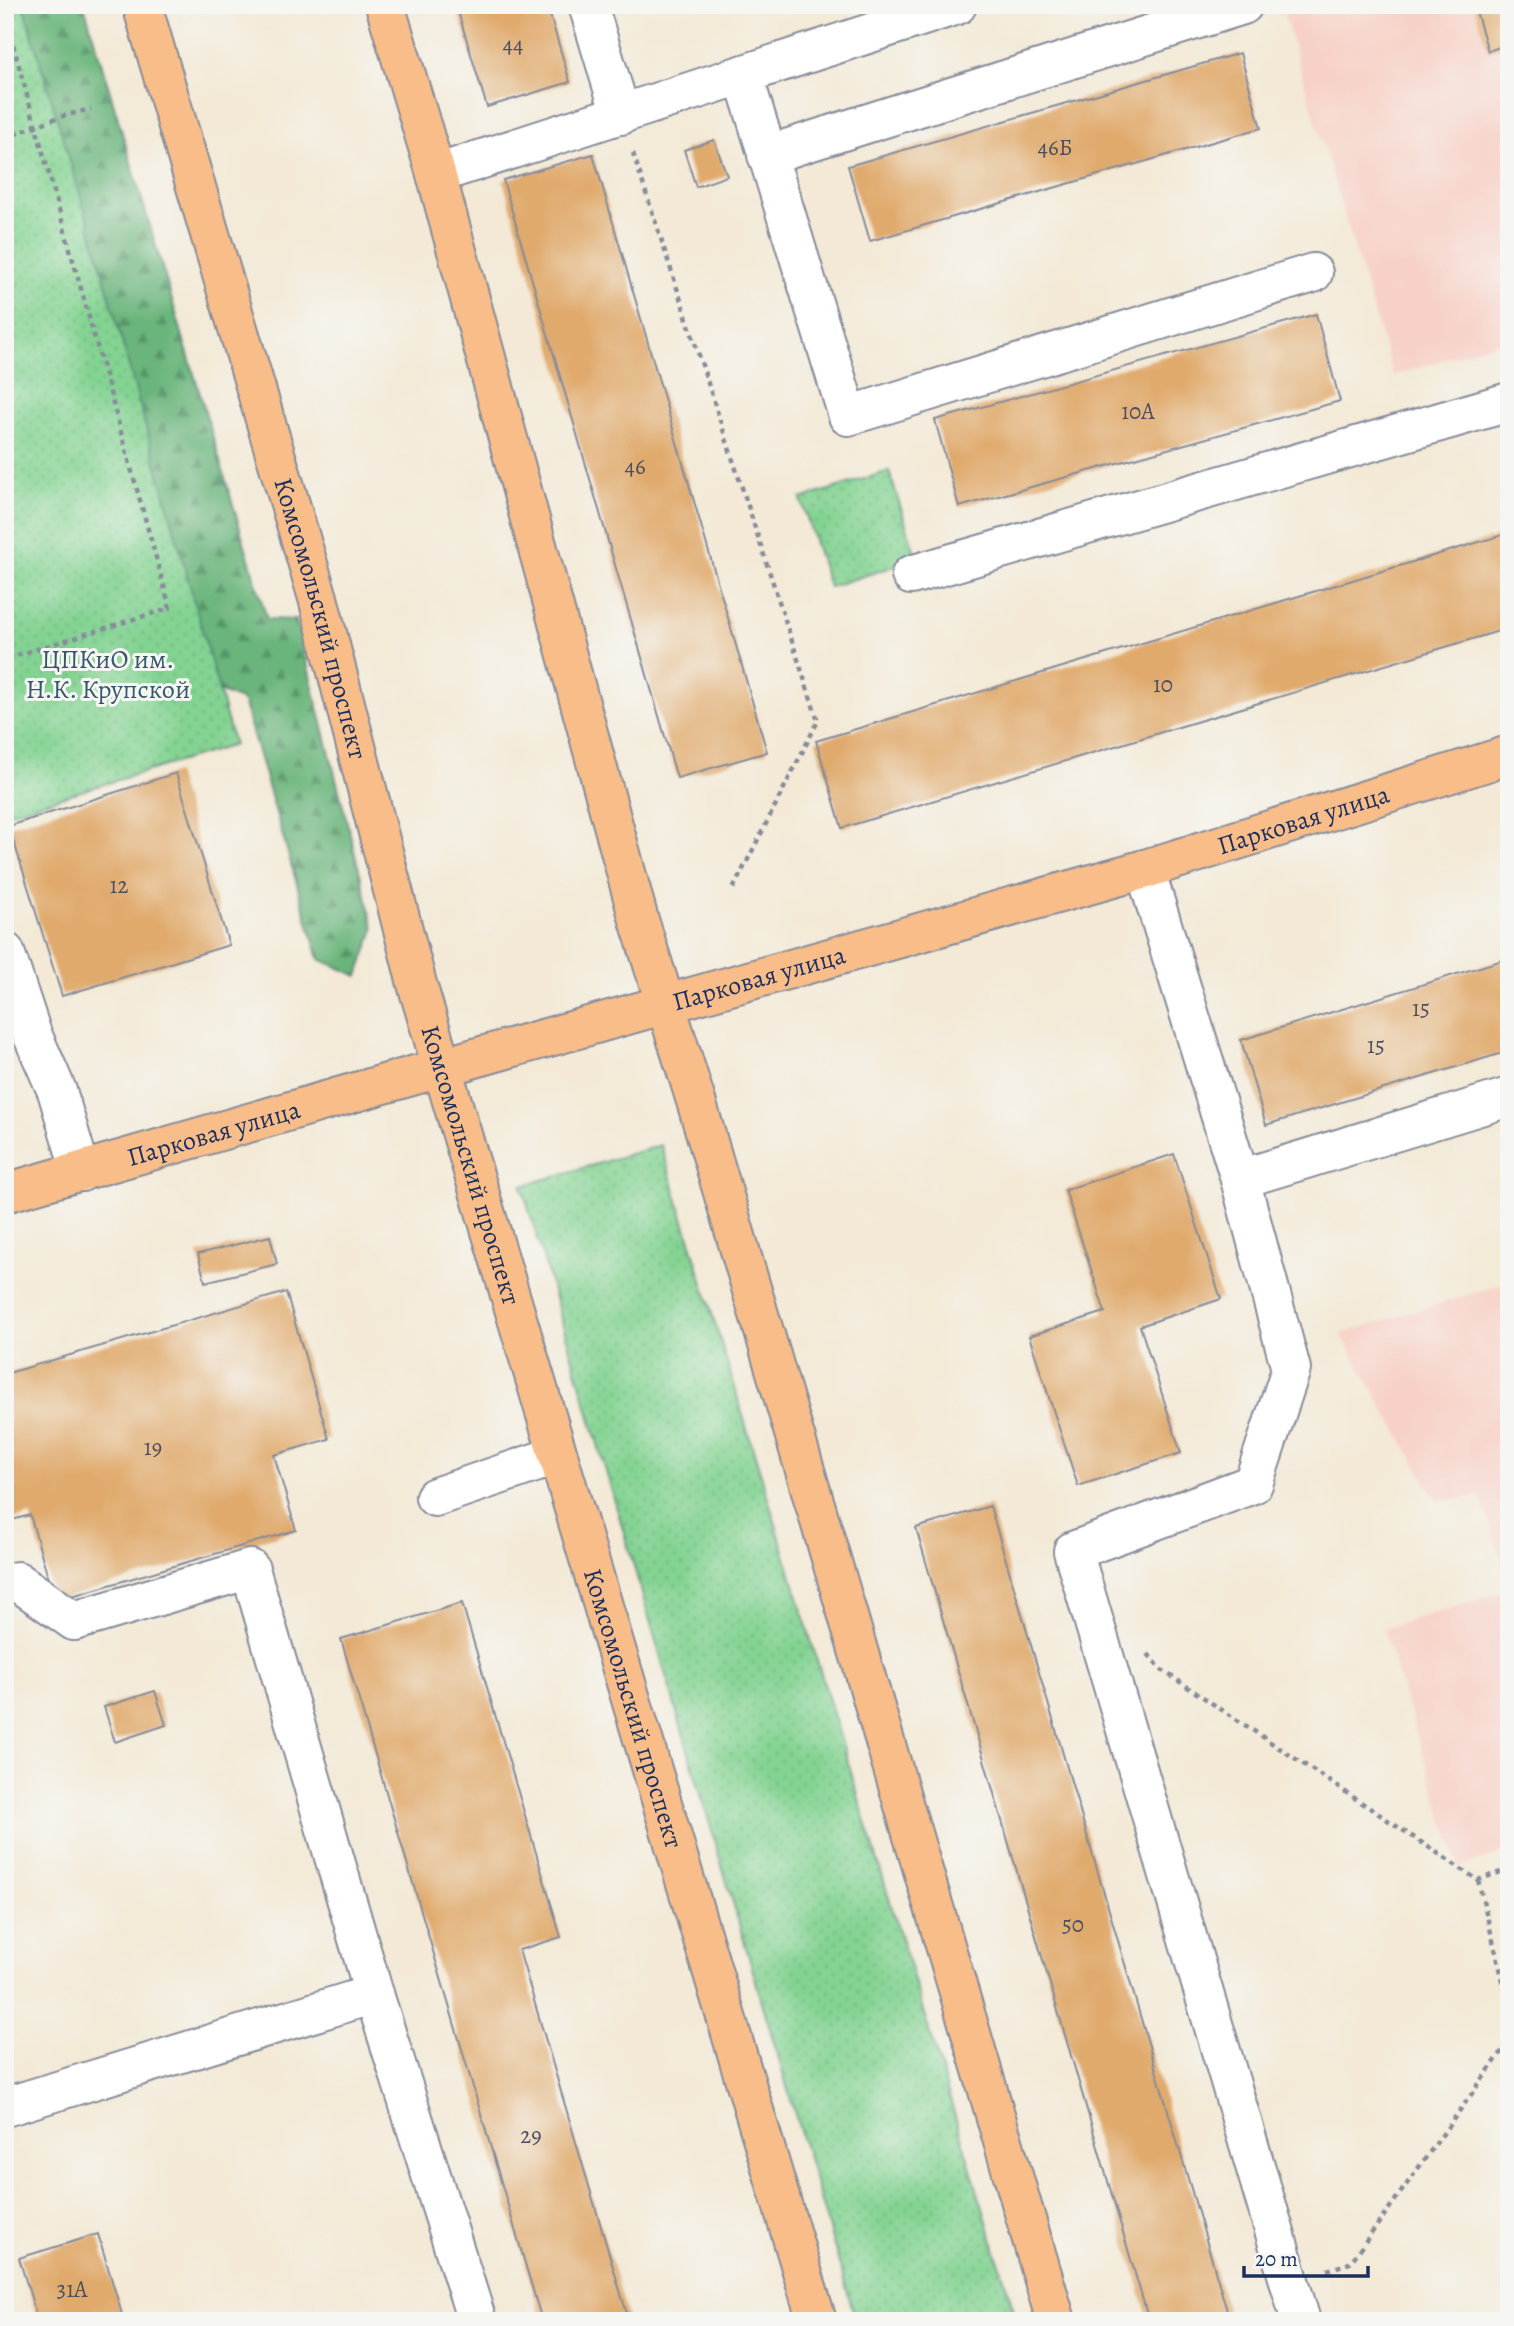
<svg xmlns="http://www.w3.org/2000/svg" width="1514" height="2326" viewBox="0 0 1514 2326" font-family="Alegreya,serif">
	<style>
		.built { fill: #f7d1c7 }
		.forest { fill: url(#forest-firs); stroke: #42726d; stroke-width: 2 }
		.park { fill: url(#park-dots); stroke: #4f8178; stroke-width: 2 }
		.building { fill: #e0aa6d }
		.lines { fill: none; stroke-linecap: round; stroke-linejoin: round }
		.minor-casing { stroke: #878c9a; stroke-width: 42 }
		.major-casing { stroke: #878c9a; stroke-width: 42 }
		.path { stroke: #878c9a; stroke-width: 4.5; stroke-dasharray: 5 5; stroke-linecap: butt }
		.minor { stroke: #fff; stroke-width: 38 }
		.major { stroke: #f8bd89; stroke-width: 38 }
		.labels { text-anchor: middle; stroke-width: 6; stroke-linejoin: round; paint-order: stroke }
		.number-label { font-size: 23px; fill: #4c4e62 }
		.street-label { font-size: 26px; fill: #1b2f5e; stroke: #f6f6f2 }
		.park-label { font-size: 26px; fill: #35586b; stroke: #f6f6f2 }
	</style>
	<defs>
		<pattern id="forest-firs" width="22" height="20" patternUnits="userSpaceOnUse" patternTransform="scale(1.75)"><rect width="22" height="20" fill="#6ab57c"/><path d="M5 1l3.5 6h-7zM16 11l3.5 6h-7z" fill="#569469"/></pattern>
		<pattern id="park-dots" width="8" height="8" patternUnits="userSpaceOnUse" patternTransform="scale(1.75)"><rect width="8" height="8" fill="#83d392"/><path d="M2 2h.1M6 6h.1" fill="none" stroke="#71b580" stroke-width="1.8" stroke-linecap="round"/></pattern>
	</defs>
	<rect width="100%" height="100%" fill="#f6f6f2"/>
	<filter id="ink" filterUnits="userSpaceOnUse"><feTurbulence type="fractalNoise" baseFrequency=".0143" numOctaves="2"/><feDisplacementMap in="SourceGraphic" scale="14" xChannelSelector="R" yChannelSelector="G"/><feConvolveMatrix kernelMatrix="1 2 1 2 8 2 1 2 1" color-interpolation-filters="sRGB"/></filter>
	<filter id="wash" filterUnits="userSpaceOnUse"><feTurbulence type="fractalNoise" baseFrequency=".00686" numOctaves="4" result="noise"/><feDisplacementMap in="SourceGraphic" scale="28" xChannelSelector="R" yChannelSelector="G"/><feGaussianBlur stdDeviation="1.57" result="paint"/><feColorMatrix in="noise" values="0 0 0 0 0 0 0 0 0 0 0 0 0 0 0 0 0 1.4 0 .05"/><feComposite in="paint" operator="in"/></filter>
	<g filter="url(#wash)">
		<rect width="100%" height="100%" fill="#f3e9d6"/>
		<g class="built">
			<path d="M 1281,5 L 1509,5 L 1509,339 L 1393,376 Z"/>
			<path d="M 1509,1282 L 1509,1580 L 1480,1496 L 1437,1501 L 1341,1334 Z"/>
			<path d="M 1509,1590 L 1509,1852 L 1459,1867 L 1383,1629 Z"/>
		</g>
		<path class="forest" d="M 5,5 L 84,5 L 267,619 L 296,620 L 374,929 L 358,976 L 319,959 L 243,701 L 190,679 Z"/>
		<g class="park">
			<path d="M 5,5 L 23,5 L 96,247 L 234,745 L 5,814 Z"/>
			<path d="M 889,471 L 917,559 L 829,587 L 801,499 Z"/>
			<path d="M 661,1145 L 1017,2321 L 856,2321 L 522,1186 Z"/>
		</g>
		<g id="blocks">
			<g class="building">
				<path d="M 456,5 L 547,5 L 570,82 L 487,107 Z"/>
				<path d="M 1474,5 L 1509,5 L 1509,44 L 1488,51 Z"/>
				<path d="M 1240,53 L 1261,128 L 870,241 L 848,166 Z"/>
				<path d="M 714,140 L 727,176 L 696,187 L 684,150 Z"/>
				<path d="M 593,154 L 767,752 L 677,778 L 503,180 Z"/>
				<path d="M 1316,314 L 1340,401 L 959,507 L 935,420 Z"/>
				<path d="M 1509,533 L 1509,628 L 842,828 L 816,741 Z"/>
				<path d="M 176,773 L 229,945 L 62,996 L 9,826 Z"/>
				<path d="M 1509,958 L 1509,1051 L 1266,1125 L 1241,1040 Z"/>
				<path d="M 1174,1154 L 1221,1299 L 1140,1326 L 1181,1453 L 1078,1486 L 1029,1336 L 1105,1312 L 1065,1190 Z"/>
				<path d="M 270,1236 L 277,1264 L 205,1282 L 198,1254 Z"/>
				<path d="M 286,1292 L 329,1439 L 274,1455 L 296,1530 L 55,1601 L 30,1515 L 5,1522 L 5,1374 Z"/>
				<path d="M 990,1506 L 1230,2321 L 1149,2321 L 916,1528 Z"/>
				<path d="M 462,1603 L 561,1937 L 519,1950 L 629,2321 L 542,2321 L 341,1639 Z"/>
				<path d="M 155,1691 L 166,1725 L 115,1742 L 104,1707 Z"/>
				<path d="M 98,2234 L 124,2321 L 38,2321 L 19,2258 Z"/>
			</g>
		</g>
	</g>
	<g filter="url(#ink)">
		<use href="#blocks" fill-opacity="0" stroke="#878c9a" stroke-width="2"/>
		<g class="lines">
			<g class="minor-casing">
				<g id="minor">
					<path d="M 588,5 L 621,115"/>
					<path d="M 743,75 L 848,416 L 1313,273"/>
					<path d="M 767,155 L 1243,5"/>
					<path d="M 436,174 L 957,5"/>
					<path d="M 911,575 L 1509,402"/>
					<path d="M 1145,869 L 1240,1179"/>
					<path d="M 5,952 L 32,1034 L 57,1091 L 81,1172"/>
					<path d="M 435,1497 L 558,1455"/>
					<path d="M 5,1584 L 17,1581 L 74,1621 L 250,1569 L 374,1994 L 477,2321"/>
					<path d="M 5,2107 L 374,1994"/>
					<path d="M 1301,2321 L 1073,1551 L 1253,1484 L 1291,1369 L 1240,1179 L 1509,1097"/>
				</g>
			</g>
			<g class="major-casing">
				<g id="major">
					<path id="s1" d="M 142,5 L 318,598 L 417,984 L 817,2321"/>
					<path d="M 385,5 L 436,174 L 639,920 L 696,1101 L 1056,2321"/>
					<path id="s2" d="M 5,1193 L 443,1067 L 1145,869 L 1509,755"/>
				</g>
			</g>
			<g class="path">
				<path d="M 5,16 L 170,608 L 5,659"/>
				<path d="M 5,138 L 59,117 L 91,109"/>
				<path d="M 633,153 L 818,721 L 731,893"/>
				<path d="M 1148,1654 L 1162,1670 L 1478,1880 L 1509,1869"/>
				<path d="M 1478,1880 L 1509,2005"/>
				<path d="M 1327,2270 L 1350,2263 L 1509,2042"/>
			</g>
			<use href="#minor" class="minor"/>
			<use href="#major" class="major"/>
		</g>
	</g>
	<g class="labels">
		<g class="number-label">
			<text x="513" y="52">44</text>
			<text x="1055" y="155">46Б</text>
			<text x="1138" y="419">10А</text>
			<text x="635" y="474">46</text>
			<text x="1163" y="692">10</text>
			<text x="119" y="893">12</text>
			<text x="1421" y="1016">15</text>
			<text x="1376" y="1053">15</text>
			<text x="153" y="1455">19</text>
			<text x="1073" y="1932">50</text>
			<text x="531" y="2143">29</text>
			<text x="72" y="2297">31А</text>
		</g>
		<g class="street-label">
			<text dy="9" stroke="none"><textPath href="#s1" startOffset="639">Комсомольский проспект</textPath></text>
			<text dy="9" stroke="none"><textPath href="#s2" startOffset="1351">Парковая улица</textPath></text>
			<text dy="9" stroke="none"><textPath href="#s2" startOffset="784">Парковая улица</textPath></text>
			<text dy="9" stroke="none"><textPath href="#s2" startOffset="217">Парковая улица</textPath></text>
			<text dy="9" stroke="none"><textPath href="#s1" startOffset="1206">Комсомольский проспект</textPath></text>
			<text dy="9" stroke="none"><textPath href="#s1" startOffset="1773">Комсомольский проспект</textPath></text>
		</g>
		<g class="park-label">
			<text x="108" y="668">ЦПКиО им.<tspan x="108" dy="30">Н.К. Крупской</tspan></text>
		</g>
	</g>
	<rect width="1514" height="2326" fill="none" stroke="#f6f6f2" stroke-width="28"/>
	<path d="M1244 2266v10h124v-10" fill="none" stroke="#1b2f5e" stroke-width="3.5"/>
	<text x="1255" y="2266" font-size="21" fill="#1b2f5e" stroke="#f6f6f2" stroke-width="5" paint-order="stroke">20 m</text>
</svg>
